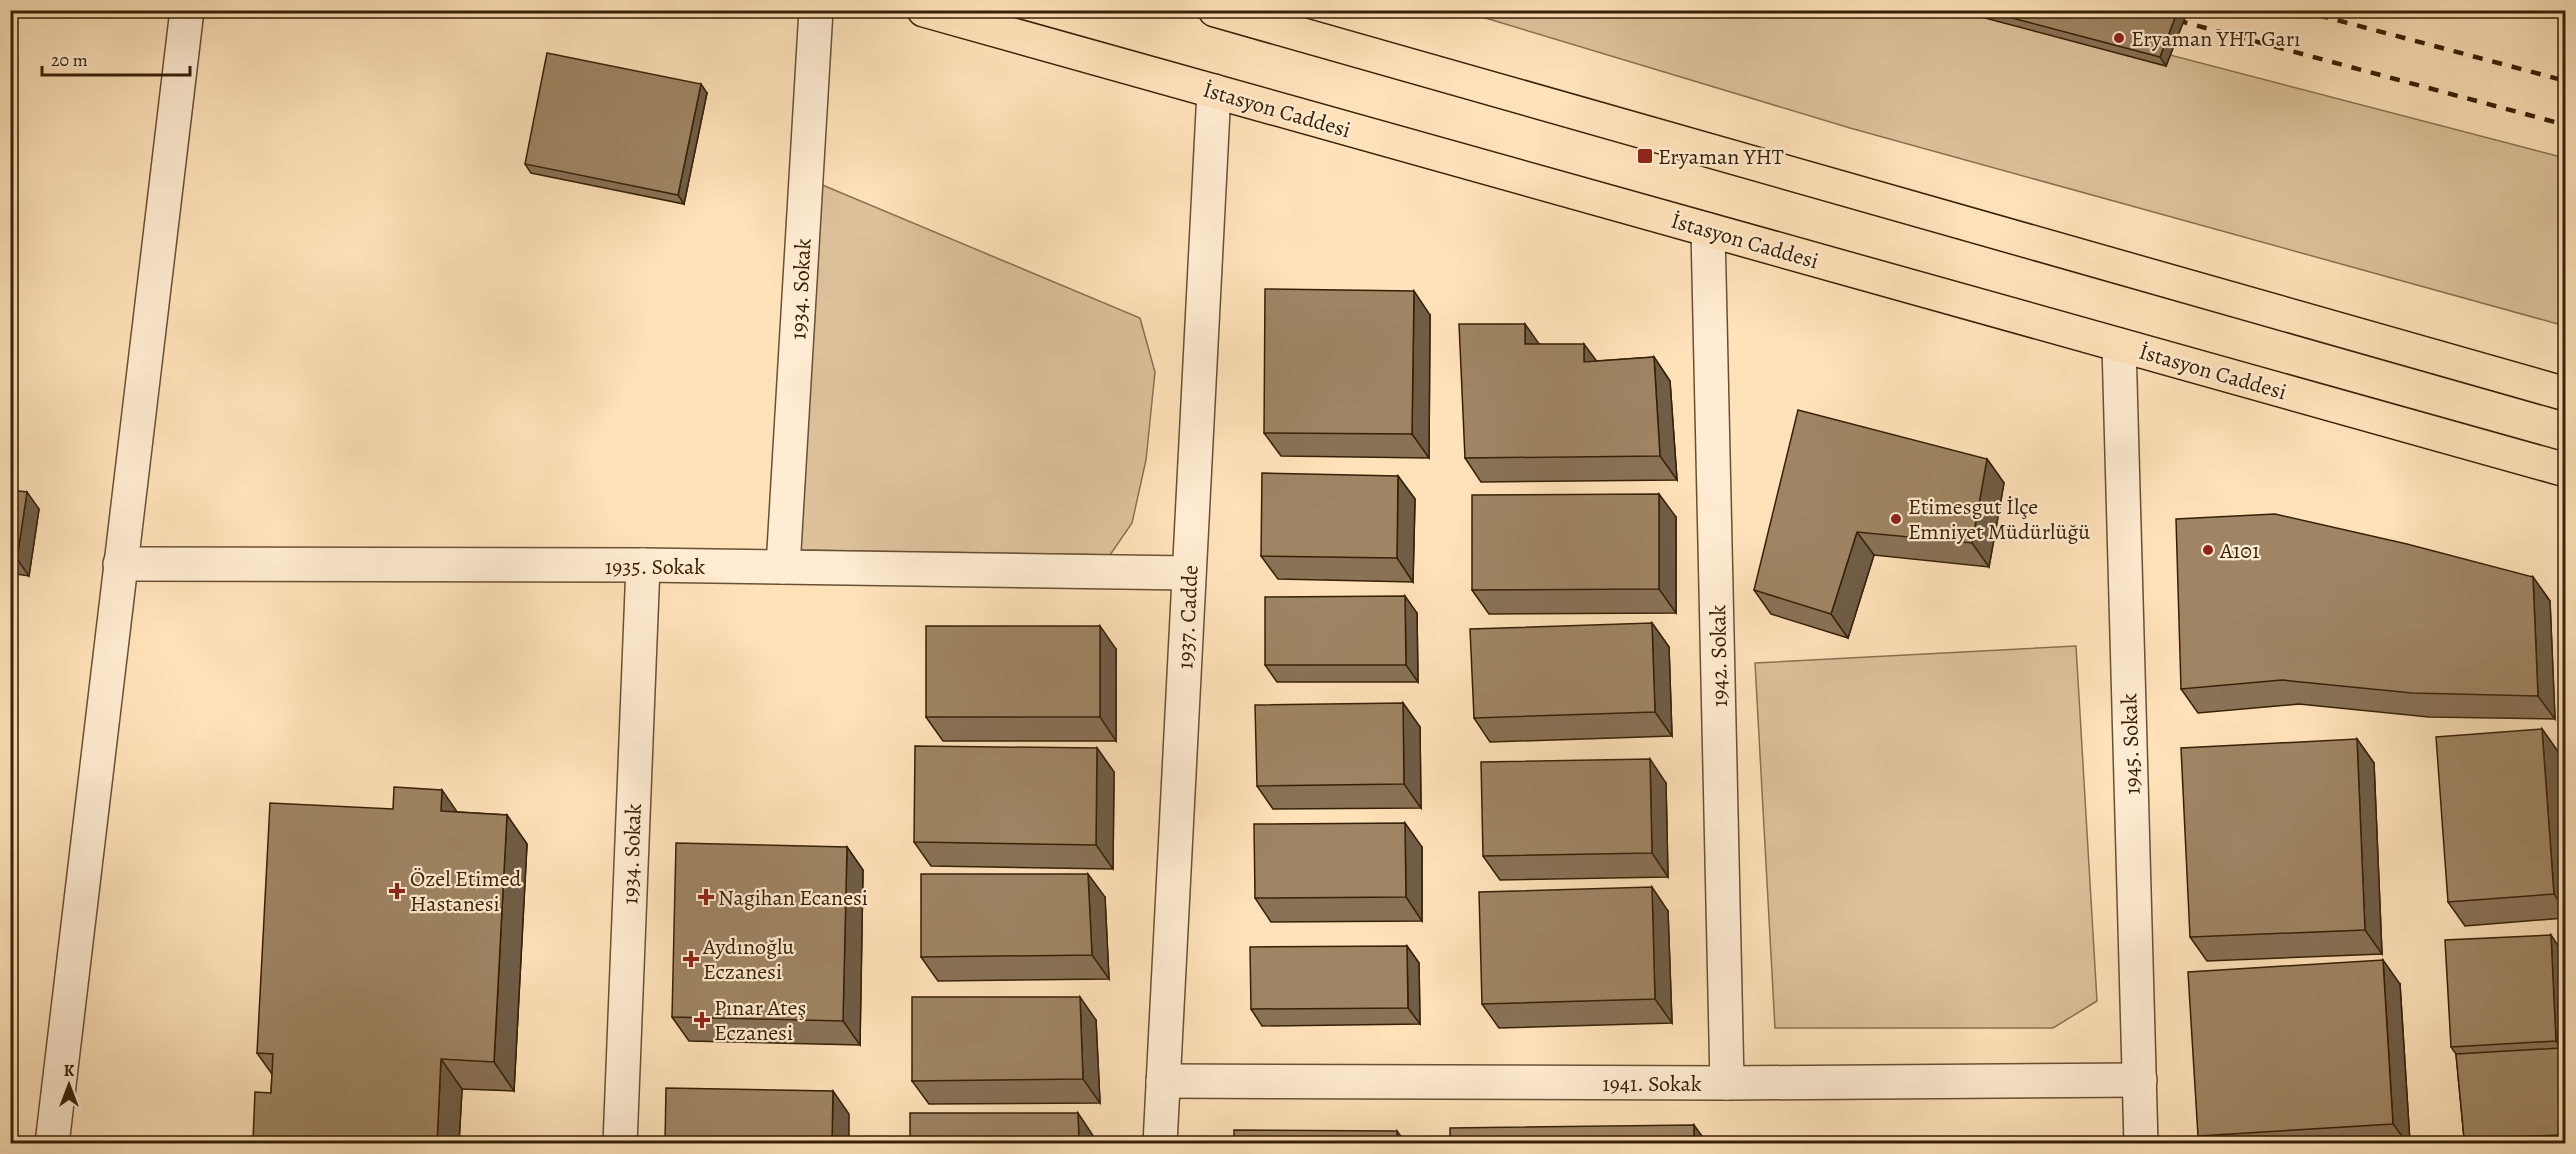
<svg xmlns="http://www.w3.org/2000/svg" width="2576" height="1154" viewBox="0 0 2576 1154" font-family="Alegreya,serif">
	<style>
		.green { fill: #ddc19b; stroke: #8a7150; stroke-width: 1.5 }
		.lines { fill: none; stroke-linecap: round; stroke-linejoin: round }
		.minor-casing { stroke: #685133; stroke-width: 36 }
		.tertiary-casing { stroke: #685133; stroke-width: 36 }
		.primary-casing { stroke: #362106; stroke-width: 36 }
		.minor { stroke: #ffecd2; stroke-width: 33 }
		.tertiary { stroke: #ffecd2; stroke-width: 33 }
		.primary { stroke: #ffe2ba; stroke-width: 33 }
		.rail { stroke: #362106; stroke-width: 4.5; stroke-dasharray: 10 10; stroke-linecap: butt }
		.wall { fill: #897256; stroke: #362106; stroke-width: 1.5 }
		.shaded-wall { fill: #6f5d46; stroke: #362106; stroke-width: 1.5 }
		.building { fill: #9f8564; stroke: #362106; stroke-width: 1.5 }
		.poi-dot { fill: #8f2418; stroke: #ffecd2; stroke-width: 2 }
		.labels { text-anchor: middle; stroke-width: 4.5; stroke-linejoin: round; paint-order: stroke }
		.poi-label { font-size: 22px; fill: #362106; stroke: #ffecd2; text-anchor: start }
		.street-label { font-size: 22px; fill: #362106; stroke: #ffecd2 }
	</style>
	<rect width="100%" height="100%" fill="#ffe2ba"/>
	<filter id="stains"><feTurbulence type="fractalNoise" baseFrequency=".00333" numOctaves="4"/><feColorMatrix values="0 0 0 0 .2 0 0 0 0 .09 0 0 0 0 .02 0 0 0 .5 -.17"/></filter>
	<radialGradient id="worn" r=".72"><stop offset=".6" stop-color="#630" stop-opacity="0"/><stop offset="1" stop-color="#630" stop-opacity=".3"/></radialGradient>
	<g class="green">
		<path d="M 1462,11 L 2001,11 L 2565,158 L 2565,326 L 1850,128 Z"/>
		<path d="M 820,184 L 1140,318 L 1155,372 L 1146,460 L 1132,523 L 1110,555 L 799,550 Z"/>
		<path d="M 2076,646 L 2097,1001 L 2053,1028 L 1775,1028 L 1755,663 Z"/>
	</g>
	<g class="lines">
		<g class="minor-casing">
			<g id="minor">
				<path d="M 1708,230 L 1727,1083"/>
				<path d="M 2119,345 L 2141,1144"/>
				<path d="M 120,564 L 643,565 L 1189,573"/>
				<path d="M 783,567 L 816,10"/>
				<path d="M 1163,1081 L 1727,1083 L 2140,1080"/>
				<path d="M 620,1144 L 643,565"/>
			</g>
		</g>
		<g class="tertiary-casing">
			<g id="tertiary">
				<path d="M 52,1144 L 187,10"/>
				<path d="M 1160,1144 L 1214,91"/>
			</g>
		</g>
		<g class="primary-casing">
			<g id="primary">
				<path d="M 924,10 L 2566,470"/>
				<path d="M 1215,10 L 2566,394"/>
			</g>
		</g>
		<use href="#minor" class="minor"/>
		<use href="#tertiary" class="tertiary"/>
		<use href="#primary" class="primary"/>
		<g class="rail">
			<path d="M 2139,10 L 2566,125"/>
			<path d="M 2299,10 L 2566,81"/>
		</g>
	</g>
	<g class="wall">
		<path d="M 1955,10 L 2188,10 L 2166,66 Z"/>
		<path d="M 707,93 L 684,204 L 531,173 L 525,164 Z"/>
		<path d="M 1430,315 L 1429,458 L 1281,456 L 1264,433 Z"/>
		<path d="M 1539,344 L 1596,361 L 1654,357 L 1670,381 L 1677,480 L 1481,482 L 1465,458 Z"/>
		<path d="M 1987,459 L 2004,483 L 1989,567 L 1874,555 L 1848,638 L 1771,614 L 1754,590 Z"/>
		<path d="M 1398,476 L 1415,499 L 1413,582 L 1278,579 L 1261,556 Z"/>
		<path d="M 10,490 L 39,509 L 29,576 L 10,573 Z"/>
		<path d="M 1676,517 L 1676,613 L 1489,614 L 1472,590 Z"/>
		<path d="M 2533,577 L 2550,601 L 2555,719 L 2429,717 L 2299,704 L 2198,713 L 2181,689 Z"/>
		<path d="M 1417,613 L 1418,682 L 1277,682 L 1265,665 Z"/>
		<path d="M 1652,623 L 1669,647 L 1672,736 L 1490,742 L 1474,718 Z"/>
		<path d="M 1116,649 L 1116,741 L 943,741 L 926,717 Z"/>
		<path d="M 1403,703 L 1420,727 L 1421,808 L 1273,809 L 1257,786 Z"/>
		<path d="M 2542,729 L 2559,753 L 2565,841 L 2565,918 L 2465,926 L 2448,902 Z"/>
		<path d="M 2357,739 L 2374,763 L 2382,954 L 2207,961 L 2190,937 Z"/>
		<path d="M 1097,748 L 1114,772 L 1113,869 L 931,866 L 914,842 Z"/>
		<path d="M 1666,783 L 1668,877 L 1500,880 L 1483,856 Z"/>
		<path d="M 458,812 L 507,815 L 527,844 L 514,1091 L 462,1089 L 459,1143 L 255,1143 L 253,1140 L 271,1093 L 272,1074 L 257,1053 Z"/>
		<path d="M 847,847 L 863,870 L 860,1045 L 689,1041 L 672,1017 Z"/>
		<path d="M 1422,847 L 1422,921 L 1271,922 L 1255,898 Z"/>
		<path d="M 1105,897 L 1109,979 L 938,981 L 921,957 Z"/>
		<path d="M 1668,911 L 1672,1023 L 1499,1028 L 1482,1004 Z"/>
		<path d="M 1407,946 L 1419,963 L 1420,1024 L 1262,1026 L 1251,1009 Z"/>
		<path d="M 2565,956 L 2565,1143 L 2468,1143 L 2464,1138 L 2456,1054 L 2451,1047 Z"/>
		<path d="M 2400,984 L 2410,1143 L 2203,1143 L 2198,1136 Z"/>
		<path d="M 1096,1020 L 1100,1103 L 929,1104 L 912,1081 Z"/>
	</g>
	<g class="shaded-wall">
		<path d="M 2178,10 L 2188,10 L 2166,66 L 2160,57 Z"/>
		<path d="M 701,84 L 707,93 L 684,204 L 678,195 Z"/>
		<path d="M 1414,291 L 1430,315 L 1429,458 L 1412,434 Z"/>
		<path d="M 1525,324 L 1542,348 L 1525,344 Z"/>
		<path d="M 1584,344 L 1601,367 L 1584,362 Z"/>
		<path d="M 1654,357 L 1670,381 L 1677,480 L 1660,456 Z"/>
		<path d="M 1987,459 L 2004,483 L 1989,567 L 1972,543 Z"/>
		<path d="M 1398,476 L 1415,499 L 1413,582 L 1397,558 Z"/>
		<path d="M 27,492 L 39,509 L 29,576 L 17,559 Z"/>
		<path d="M 1659,494 L 1676,517 L 1676,613 L 1659,589 Z"/>
		<path d="M 1857,532 L 1874,555 L 1848,638 L 1831,614 Z"/>
		<path d="M 2533,577 L 2550,601 L 2555,719 L 2538,696 Z"/>
		<path d="M 1405,596 L 1417,613 L 1418,682 L 1406,665 Z"/>
		<path d="M 1652,623 L 1669,647 L 1672,736 L 1655,712 Z"/>
		<path d="M 1100,626 L 1116,649 L 1116,741 L 1100,717 Z"/>
		<path d="M 1403,703 L 1420,727 L 1421,808 L 1404,784 Z"/>
		<path d="M 2542,729 L 2559,753 L 2565,841 L 2565,910 L 2554,894 Z"/>
		<path d="M 2357,739 L 2374,763 L 2382,954 L 2365,930 Z"/>
		<path d="M 1097,748 L 1114,772 L 1113,869 L 1096,845 Z"/>
		<path d="M 1650,759 L 1666,783 L 1668,877 L 1652,853 Z"/>
		<path d="M 442,790 L 462,819 L 441,811 Z"/>
		<path d="M 507,815 L 527,844 L 514,1091 L 494,1062 Z"/>
		<path d="M 1405,823 L 1422,847 L 1422,921 L 1406,897 Z"/>
		<path d="M 847,847 L 863,870 L 860,1045 L 843,1021 Z"/>
		<path d="M 1088,874 L 1105,897 L 1109,979 L 1092,955 Z"/>
		<path d="M 1652,887 L 1668,911 L 1672,1023 L 1655,999 Z"/>
		<path d="M 2551,935 L 2565,956 L 2565,1099 L 2561,1048 L 2556,1041 Z"/>
		<path d="M 1407,946 L 1419,963 L 1420,1024 L 1408,1008 Z"/>
		<path d="M 2383,960 L 2400,984 L 2410,1143 L 2407,1143 L 2393,1124 Z"/>
		<path d="M 1080,997 L 1096,1020 L 1100,1103 L 1083,1079 Z"/>
		<path d="M 441,1059 L 462,1089 L 459,1143 L 437,1143 Z"/>
		<path d="M 833,1091 L 849,1114 L 849,1143 L 832,1143 Z"/>
		<path d="M 1078,1113 L 1094,1137 L 1095,1143 L 1079,1143 Z"/>
		<path d="M 1694,1125 L 1707,1143 L 1694,1143 Z"/>
		<path d="M 1397,1131 L 1406,1143 L 1397,1143 Z"/>
	</g>
	<g class="building">
		<path d="M 1982,10 L 2178,10 L 2160,57 Z"/>
		<path d="M 547,53 L 701,84 L 678,195 L 525,164 Z"/>
		<path d="M 1265,289 L 1414,291 L 1412,434 L 1264,433 Z"/>
		<path d="M 1459,324 L 1525,324 L 1525,344 L 1584,344 L 1584,362 L 1654,357 L 1660,456 L 1465,458 Z"/>
		<path d="M 1798,410 L 1987,459 L 1972,543 L 1857,532 L 1831,614 L 1754,590 Z"/>
		<path d="M 1262,473 L 1398,476 L 1397,558 L 1261,556 Z"/>
		<path d="M 10,490 L 27,492 L 17,559 L 10,558 Z"/>
		<path d="M 1659,494 L 1659,589 L 1472,590 L 1472,495 Z"/>
		<path d="M 2275,514 L 2407,544 L 2533,577 L 2538,696 L 2412,693 L 2282,680 L 2181,689 L 2176,519 Z"/>
		<path d="M 1405,596 L 1406,665 L 1265,665 L 1265,597 Z"/>
		<path d="M 1652,623 L 1655,712 L 1474,718 L 1470,629 Z"/>
		<rect x="926" y="626" width="174" height="91"/>
		<path d="M 1403,703 L 1404,784 L 1257,786 L 1255,705 Z"/>
		<path d="M 2542,729 L 2554,894 L 2448,902 L 2436,737 Z"/>
		<path d="M 2357,739 L 2365,930 L 2190,937 L 2181,748 Z"/>
		<path d="M 915,746 L 1097,748 L 1096,845 L 914,842 Z"/>
		<path d="M 1650,759 L 1652,853 L 1483,856 L 1481,762 Z"/>
		<path d="M 394,787 L 442,790 L 441,811 L 507,815 L 494,1062 L 441,1059 L 437,1143 L 268,1143 L 268,1141 L 253,1140 L 255,1092 L 271,1093 L 273,1054 L 257,1053 L 270,803 L 393,809 Z"/>
		<path d="M 1405,823 L 1406,897 L 1255,898 L 1254,824 Z"/>
		<path d="M 676,843 L 847,847 L 843,1021 L 672,1017 Z"/>
		<path d="M 921,874 L 1088,874 L 1092,955 L 921,957 Z"/>
		<path d="M 1652,887 L 1655,999 L 1482,1004 L 1479,892 Z"/>
		<path d="M 2551,935 L 2556,1041 L 2451,1047 L 2445,940 Z"/>
		<path d="M 1407,946 L 1408,1008 L 1251,1009 L 1250,947 Z"/>
		<path d="M 2383,960 L 2393,1124 L 2198,1136 L 2188,972 Z"/>
		<path d="M 912,997 L 1080,997 L 1083,1079 L 912,1081 Z"/>
		<path d="M 2561,1048 L 2565,1099 L 2565,1135 L 2464,1138 L 2456,1054 Z"/>
		<path d="M 666,1088 L 833,1091 L 832,1143 L 665,1143 Z"/>
		<path d="M 910,1113 L 1078,1113 L 1079,1143 L 910,1143 Z"/>
		<path d="M 1694,1125 L 1694,1143 L 1450,1143 L 1450,1128 Z"/>
		<path d="M 1234,1130 L 1397,1131 L 1397,1143 L 1234,1143 Z"/>
	</g>
	<g class="poi-dot">
		<circle cx="2119" cy="38" r="6"/>
		<rect x="1637" y="148" width="16" height="16" rx="3"/>
		<circle cx="1896" cy="519" r="6"/>
		<circle cx="2208" cy="550" r="6"/>
		<path d="M394 882h6v6h6v6h-6v6h-6v-6h-6v-6h6z"/>
		<path d="M703 888h6v6h6v6h-6v6h-6v-6h-6v-6h6z"/>
		<path d="M688 950h6v6h6v6h-6v6h-6v-6h-6v-6h6z"/>
		<path d="M699 1011h6v6h6v6h-6v6h-6v-6h-6v-6h6z"/>
	</g>
	<g class="labels">
		<g class="poi-label">
			<text x="2131" y="46">Eryaman YHT Garı</text>
			<text x="1658" y="164">Eryaman YHT</text>
			<text x="1908" y="514">Etimesgut İlçe<tspan x="1908" dy="25">Emniyet Müdürlüğü</tspan></text>
			<text x="2220" y="558">A101</text>
			<text x="410" y="886">Özel Etimed<tspan x="410" dy="25">Hastanesi</tspan></text>
			<text x="718" y="905">Nagihan Ecanesi</text>
			<text x="703" y="954">Aydınoğlu<tspan x="703" dy="25">Eczanesi</tspan></text>
			<text x="714" y="1015">Pınar Ateş<tspan x="714" dy="25">Eczanesi</tspan></text>
		</g>
		<g class="street-label">
			<text transform="translate(1277 109) rotate(16)" y="8">İstasyon Caddesi</text>
			<text transform="translate(1745 240) rotate(16)" y="8">İstasyon Caddesi</text>
			<text transform="translate(800 289) rotate(-87)" y="8">1934. Sokak</text>
			<text transform="translate(2213 371) rotate(16)" y="8">İstasyon Caddesi</text>
			<text x="655" y="574">1935. Sokak</text>
			<text transform="translate(1187 617) rotate(-87)" y="8">1937. Cadde</text>
			<text transform="translate(1718 656) rotate(-91)" y="8">1942. Sokak</text>
			<text transform="translate(2130 744) rotate(-92)" y="8">1945. Sokak</text>
			<text transform="translate(631 854) rotate(-88)" y="8">1934. Sokak</text>
			<text x="1652" y="1091">1941. Sokak</text>
		</g>
	</g>
	<rect width="2576" height="1154" fill="none" stroke="#ffe2ba" stroke-width="36"/>
	<rect x="12" y="12" width="2552" height="1130" fill="none" stroke="#362106" stroke-width="3"/>
	<rect x="18" y="18" width="2540" height="1118" fill="none" stroke="#362106" stroke-width="1.5"/>
	<g transform="translate(69 1085)" stroke="#ffecd2" stroke-width="4.5" paint-order="stroke">
	<path d="M0-4.5L10 22L0 15L-10 22Z" fill="#362106"/>
	<text y="-9" font-size="16" font-weight="bold" text-anchor="middle" fill="#362106">K</text>
	</g>
	<path d="M42 66v9h148v-9" fill="none" stroke="#362106" stroke-width="3"/>
	<text x="51" y="66" font-size="18" fill="#362106" stroke="#ffecd2" stroke-width="4.5" paint-order="stroke">20 m</text>
	<rect width="100%" height="100%" filter="url(#stains)"/>
	<rect width="100%" height="100%" fill="url(#worn)"/>
</svg>
